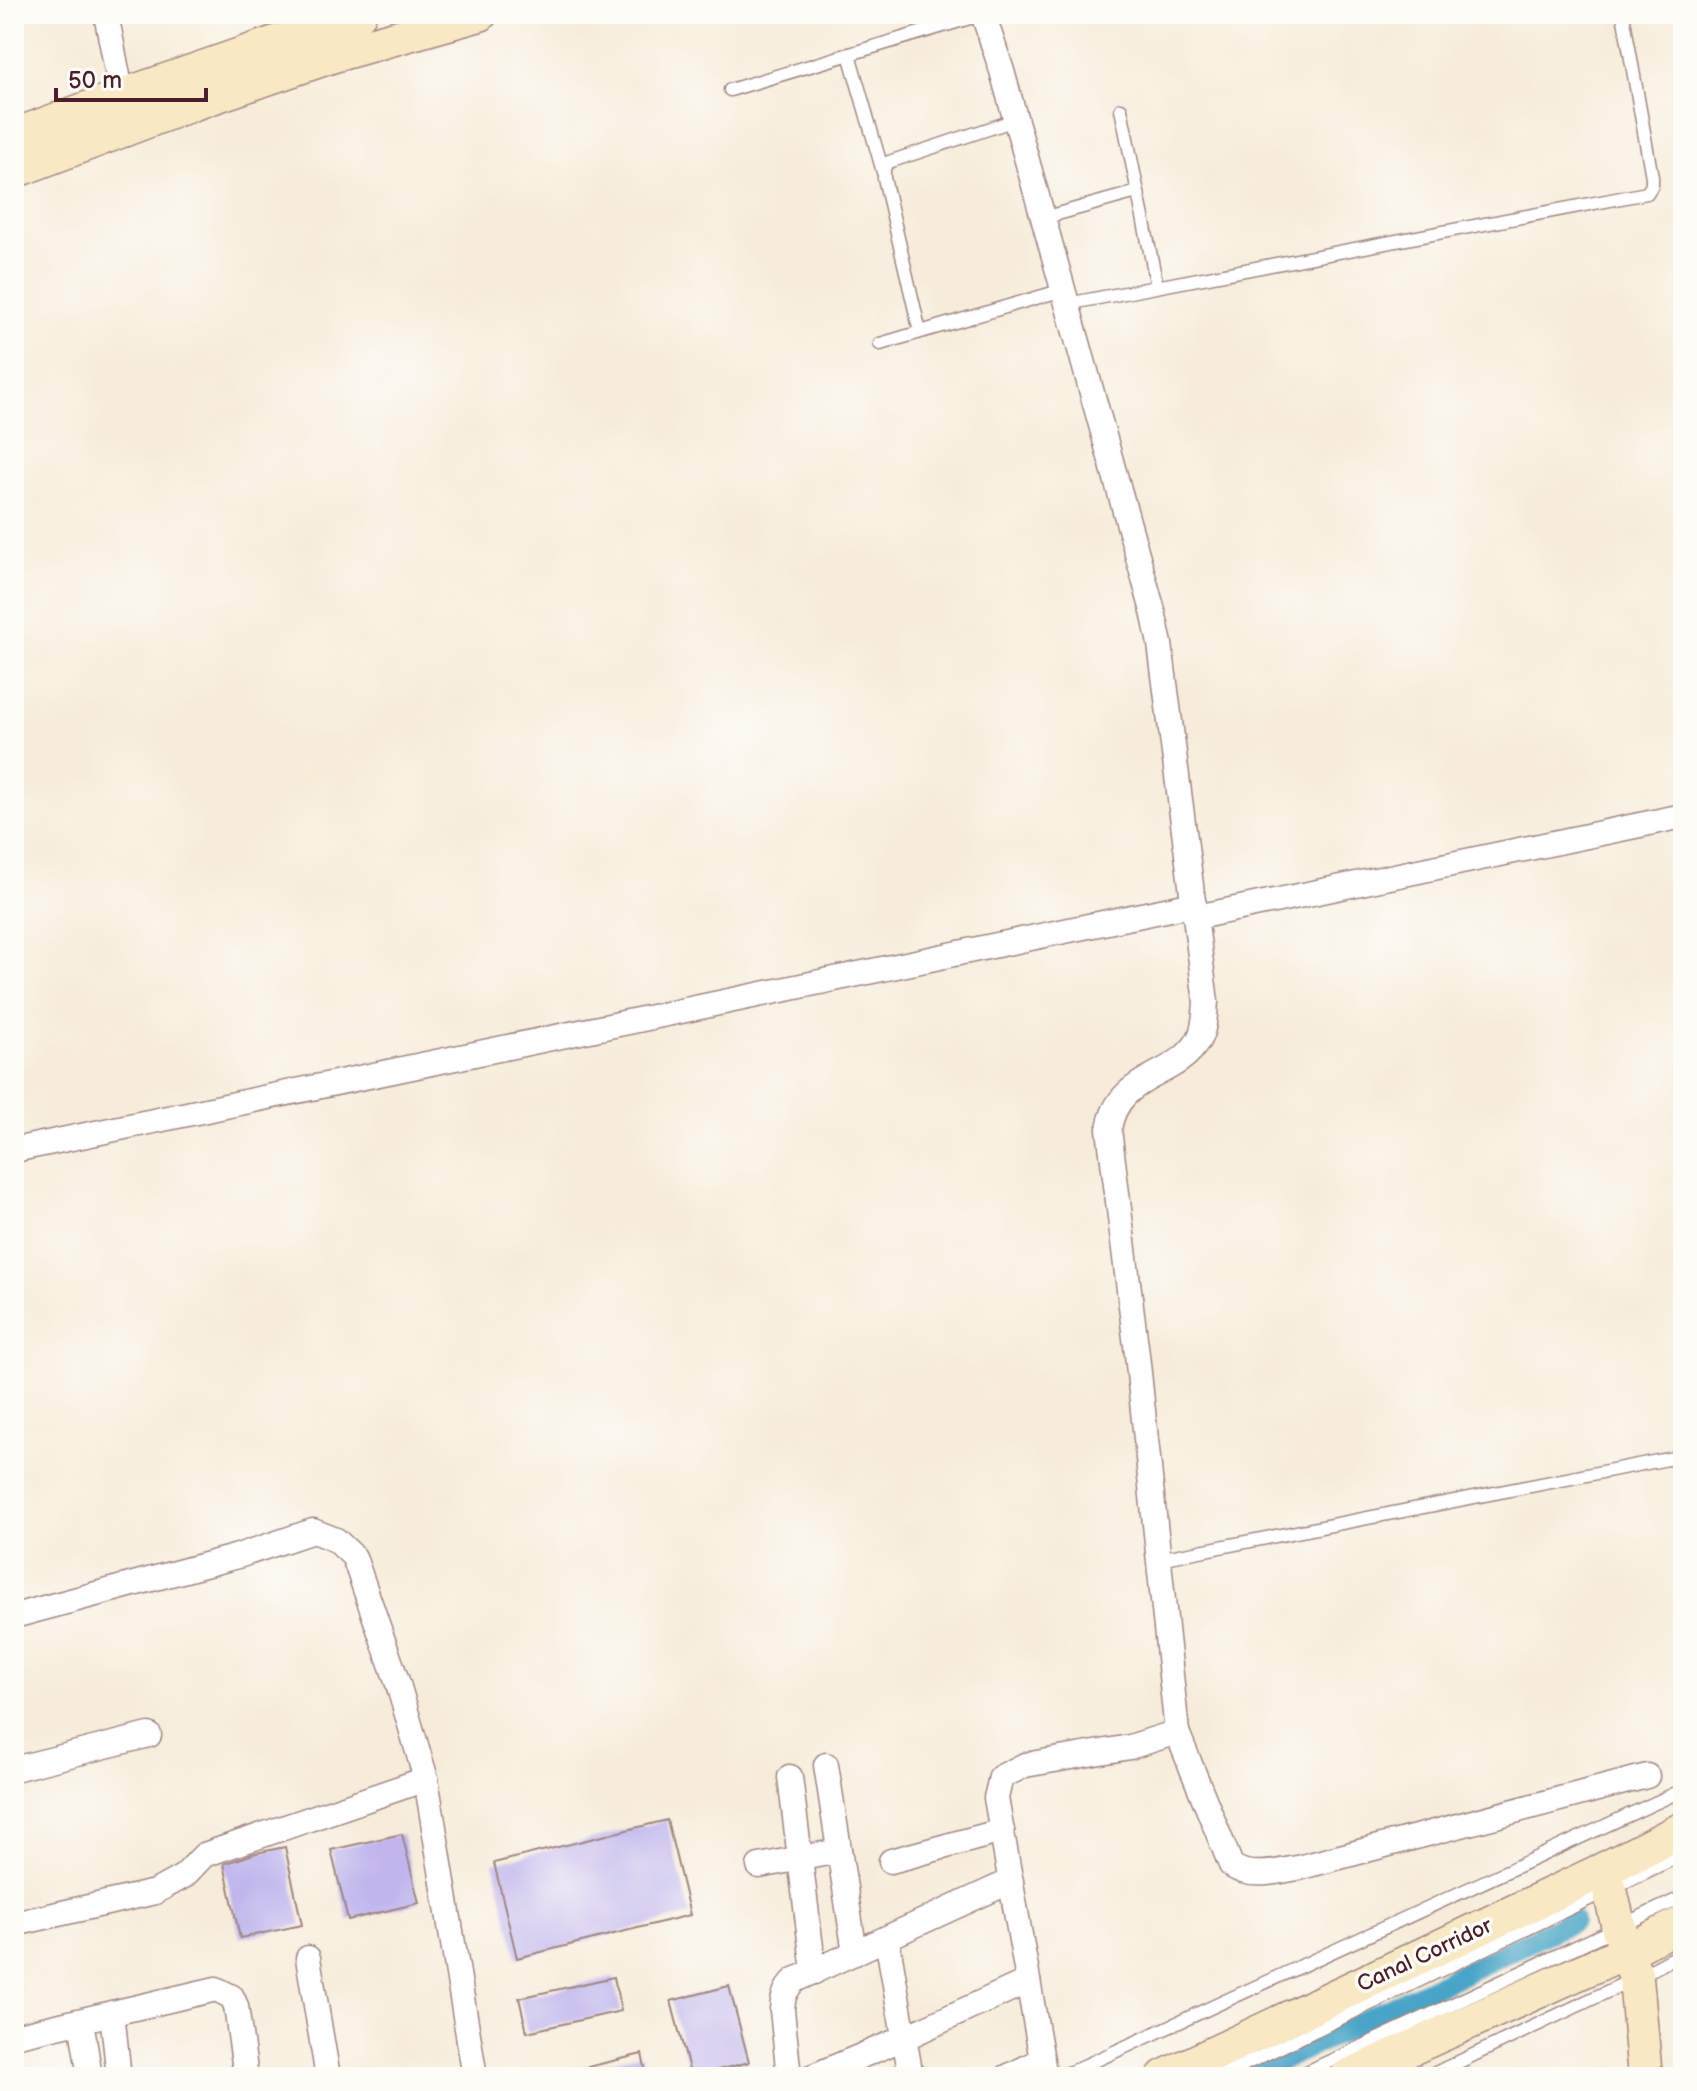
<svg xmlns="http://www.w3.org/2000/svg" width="1697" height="2091" viewBox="0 0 1697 2091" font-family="'Balsamiq Sans',sans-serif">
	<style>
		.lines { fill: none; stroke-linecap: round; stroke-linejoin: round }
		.canal { stroke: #4aa5c8; stroke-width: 22 }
		.building { fill: #c0b6ed }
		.lane-casing { stroke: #a08682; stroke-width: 15 }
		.street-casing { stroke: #a08682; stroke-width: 27 }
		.secondary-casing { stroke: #a08682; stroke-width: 37 }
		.lane { stroke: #fff; stroke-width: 12 }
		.street { stroke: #fff; stroke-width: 24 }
		.secondary { stroke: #f8e8c3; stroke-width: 34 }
		.labels { text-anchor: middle; stroke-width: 7; stroke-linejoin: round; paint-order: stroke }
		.street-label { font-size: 22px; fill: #4a1f2b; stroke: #fdfcf7 }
	</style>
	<rect width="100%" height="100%" fill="#fdfcf7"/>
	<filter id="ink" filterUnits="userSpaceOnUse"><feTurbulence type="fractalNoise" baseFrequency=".0125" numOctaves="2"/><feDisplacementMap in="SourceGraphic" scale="16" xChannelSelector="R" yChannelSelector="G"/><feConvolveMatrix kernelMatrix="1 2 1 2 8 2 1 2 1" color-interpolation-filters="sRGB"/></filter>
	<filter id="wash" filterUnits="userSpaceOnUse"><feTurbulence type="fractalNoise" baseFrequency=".006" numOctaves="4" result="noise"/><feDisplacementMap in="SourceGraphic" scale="32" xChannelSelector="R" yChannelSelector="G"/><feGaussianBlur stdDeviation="1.8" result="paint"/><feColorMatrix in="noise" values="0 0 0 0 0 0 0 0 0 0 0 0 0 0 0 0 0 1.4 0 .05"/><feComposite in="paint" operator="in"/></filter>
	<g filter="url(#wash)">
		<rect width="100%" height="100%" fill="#f7ecd9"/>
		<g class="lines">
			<path class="canal" d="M 1246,2077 L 1572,1921"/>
		</g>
		<g id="blocks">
			<g class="building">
				<path d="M 667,1820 L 690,1915 L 517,1958 L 494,1863 Z"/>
				<path d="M 402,1834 L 419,1903 L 348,1920 L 331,1850 Z"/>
				<path d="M 285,1847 L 302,1925 L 240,1938 L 224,1864 L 256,1853 Z"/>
				<path d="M 614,1977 L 621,2011 L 527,2032 L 519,1998 Z"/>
				<path d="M 729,1986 L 749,2062 L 691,2077 L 671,2001 Z"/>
				<path d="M 642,2054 L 647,2077 L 571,2077 L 571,2071 Z"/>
			</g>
		</g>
	</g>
	<g filter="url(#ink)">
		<use href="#blocks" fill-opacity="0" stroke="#a08682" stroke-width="2"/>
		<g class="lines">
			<g class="lane-casing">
				<g id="lane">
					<path d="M 849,54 L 883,172"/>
					<path d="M 730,90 L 983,14"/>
					<path d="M 1121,109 L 1157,286"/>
					<path d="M 1043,218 L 1137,192"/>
					<path d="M 1067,304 L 1647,193 L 1652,185 L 1652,177 L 1623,14"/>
					<path d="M 920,332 L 884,178 L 884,167 L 889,162 L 1015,120"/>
					<path d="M 880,344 L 1063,290"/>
					<path d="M 1159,1559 L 1683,1456"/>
					<path d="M 1060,2077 L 1683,1790"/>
					<path d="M 1218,2077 L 1683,1854"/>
					<path d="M 1296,2077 L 1683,1897"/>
					<path d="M 1427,2077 L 1636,1978 L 1683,1953"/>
				</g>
			</g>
			<g class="street-casing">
				<g id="street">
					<path d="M 106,14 L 122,96"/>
					<path d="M 983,14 L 1002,71 L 1153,611 L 1160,644 L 1206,1002 C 1205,1013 1205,1028 1199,1039 C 1177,1080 1118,1072 1109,1129 L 1137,1354 L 1177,1732"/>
					<path d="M 1197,917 L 1683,816"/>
					<path d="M 14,1150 L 1194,904"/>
					<path d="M 14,1616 L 238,1556 L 313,1531 L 336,1540 L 354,1557 L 398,1684 L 426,1779 L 475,2077"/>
					<path d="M 826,1765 L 855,1953"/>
					<path d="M 14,1769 L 149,1735"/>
					<path d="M 790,1777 L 814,1972"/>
					<path d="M 891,1861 L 1002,1831"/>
					<path d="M 759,1866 L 839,1851"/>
					<path d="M 14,1924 L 155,1892 L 184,1876 L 204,1855 L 426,1779"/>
					<path d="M 887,1939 L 911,2077"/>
					<path d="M 308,1958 L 328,2077"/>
					<path d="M 112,2013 L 119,2077"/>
					<path d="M 81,2021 L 90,2077"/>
					<path d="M 14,2036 L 216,1989 L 232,1997 L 236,2006 L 246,2077"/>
					<path d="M 789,2077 L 782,2010 C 783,1997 785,1989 795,1980 L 1011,1881"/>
					<path d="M 811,2077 L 904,2038 L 1028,1981"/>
					<path d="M 1007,2077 L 1042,2060"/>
					<path d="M 1045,2077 L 996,1798 L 1001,1777 L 1025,1765 L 1130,1747 L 1177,1732 L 1231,1865 C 1249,1880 1281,1871 1302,1867 L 1647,1776"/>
				</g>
			</g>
			<g class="secondary-casing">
				<g id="secondary">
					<path d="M 14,136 L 122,96 L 359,14"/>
					<path d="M 14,171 L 194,103 L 334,55 L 480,14"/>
					<path d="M 1603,1870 L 1610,1890 L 1619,1928 L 1636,1978 L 1645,2077"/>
					<path d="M 1164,2077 L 1603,1870 L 1683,1829"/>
					<path d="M 1347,2077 L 1627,1951 L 1683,1923"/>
				</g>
			</g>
			<use href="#lane" class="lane"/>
			<use href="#street" class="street"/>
			<use href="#secondary" class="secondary"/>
		</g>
	</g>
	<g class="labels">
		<g class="street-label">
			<text transform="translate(1424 1954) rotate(-25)" y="8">Canal Corridor</text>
		</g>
	</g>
	<rect width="1697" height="2091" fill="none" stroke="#fdfcf7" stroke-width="48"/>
	<path d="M56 88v12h150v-12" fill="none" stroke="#4a1f2b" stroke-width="4"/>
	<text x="68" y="88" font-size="24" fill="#4a1f2b" stroke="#fdfcf7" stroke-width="6" paint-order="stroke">50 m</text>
</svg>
